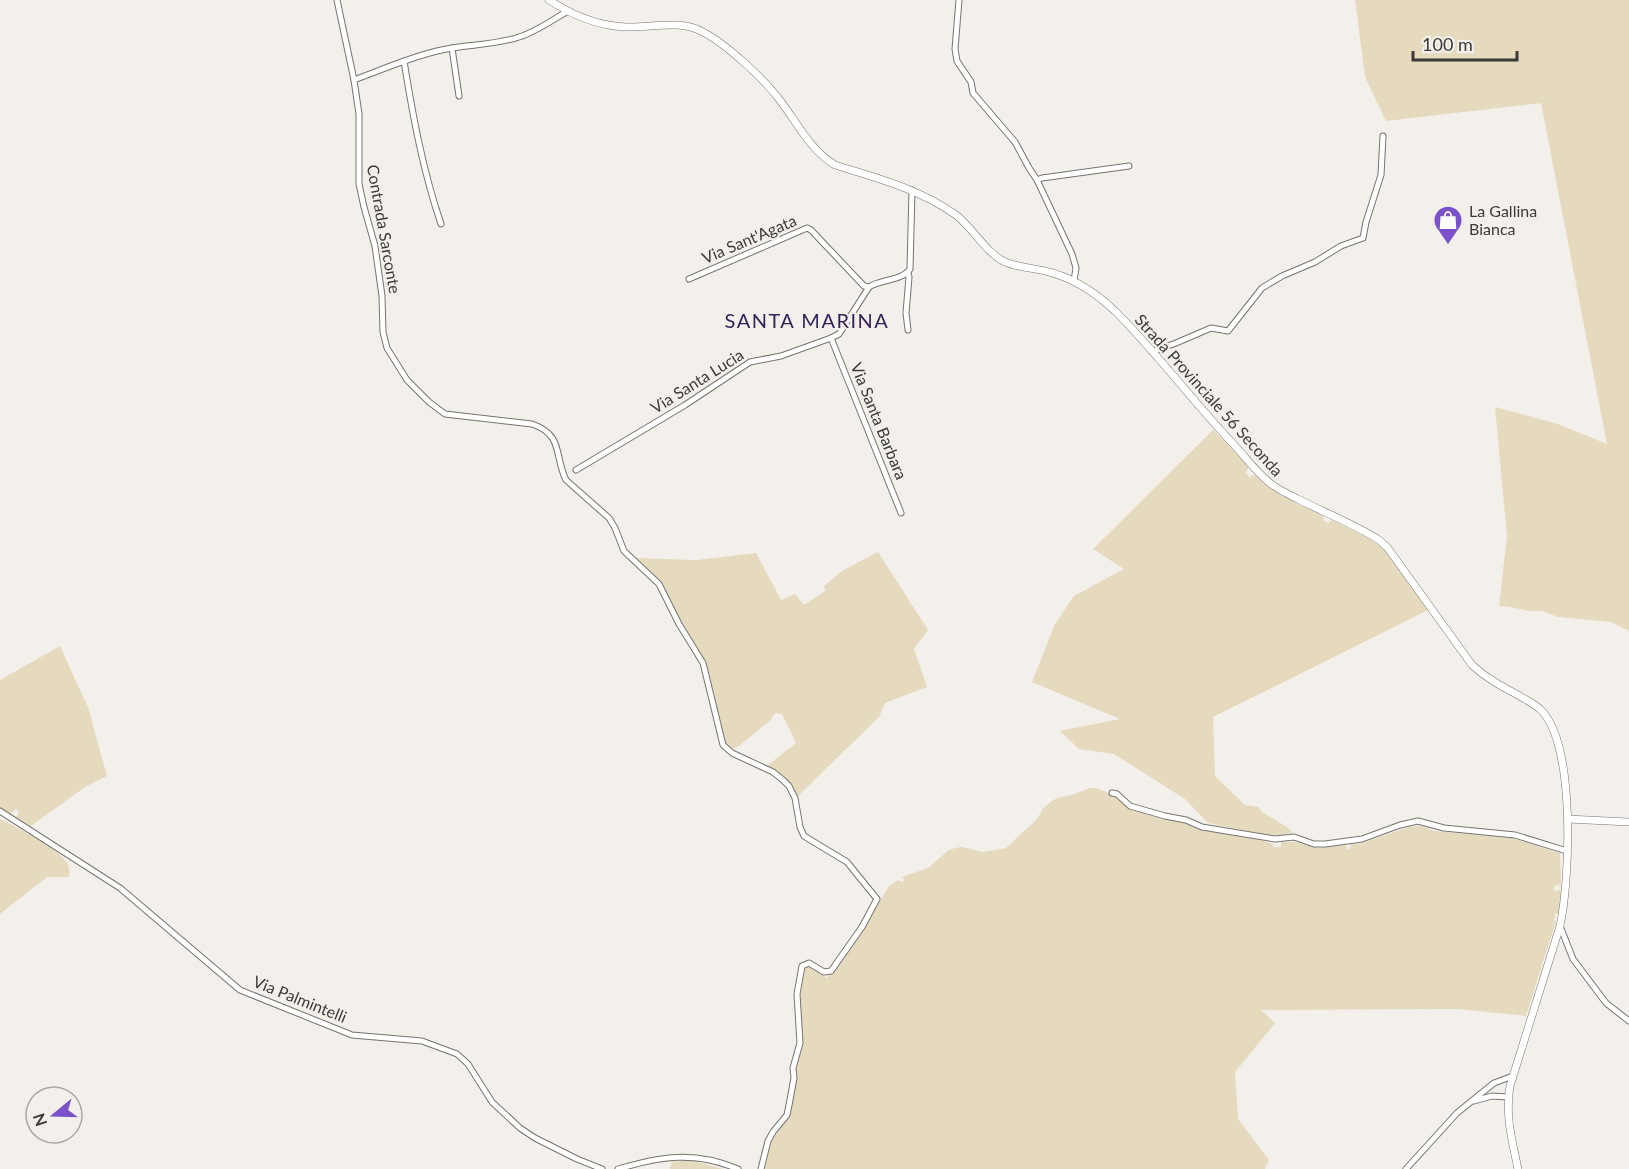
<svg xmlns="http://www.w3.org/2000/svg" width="1629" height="1169" viewBox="0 0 1629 1169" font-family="Lato,sans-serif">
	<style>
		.green { fill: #e5d9be }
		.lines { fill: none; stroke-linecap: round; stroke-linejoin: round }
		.minor-casing { stroke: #76746f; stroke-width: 7 }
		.tertiary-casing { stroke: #76746f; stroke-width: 8 }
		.minor { stroke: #fff; stroke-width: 5 }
		.tertiary { stroke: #fff; stroke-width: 7 }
		.labels { text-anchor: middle; stroke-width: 4.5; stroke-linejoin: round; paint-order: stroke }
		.poi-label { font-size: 16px; fill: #3b3a37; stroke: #f3f0eb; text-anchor: start }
		.street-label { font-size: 16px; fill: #3b3a37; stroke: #f3f0eb }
		.quarter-label { font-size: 20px; letter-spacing: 1.5px; fill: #341f59; stroke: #f3f0eb }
	</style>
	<rect width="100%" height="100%" fill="#f3f0eb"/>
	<g class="green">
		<path d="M 1355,0 L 1629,0 L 1629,631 L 1611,622 L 1558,617 L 1542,611 L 1529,611 L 1510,607 L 1499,606 L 1507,536 L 1495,407 L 1558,424 L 1607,444 L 1541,103 L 1386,121 L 1365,77 Z"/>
		<path d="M 1213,430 L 1249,466 L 1246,473 L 1249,477 L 1256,474 L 1271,488 L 1279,494 L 1323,516 L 1324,521 L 1328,523 L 1332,520 L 1370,539 L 1385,550 L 1428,610 L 1213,717 L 1215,776 L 1245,805 L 1258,807 L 1262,812 L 1290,829 L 1292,833 L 1272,836 L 1208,823 L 1185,799 L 1114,754 L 1079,749 L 1060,731 L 1120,719 L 1032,682 L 1055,624 L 1074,596 L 1124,569 L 1093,549 Z"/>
		<path d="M 878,552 L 928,630 L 914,649 L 927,687 L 885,703 L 879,717 L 797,797 C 789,783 781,774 768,765 L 796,743 L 782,714 L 776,713 L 773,715 L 772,719 L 739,746 L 731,749 L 723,742 L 707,671 L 681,625 L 661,584 L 650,571 L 634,558 L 696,560 L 756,553 L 781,600 L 795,594 L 804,605 L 825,591 L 824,586 L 842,571 Z"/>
		<path d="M 60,646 L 90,712 L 92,722 L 107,776 L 85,787 L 31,826 L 16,817 L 19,812 L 16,809 L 11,813 L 0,809 L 0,680 Z"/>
		<path d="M 1090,788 L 1096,788 L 1118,797 L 1130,809 L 1186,822 L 1194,827 L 1225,834 L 1254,838 L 1273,844 L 1273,847 L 1281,847 L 1281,842 L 1296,842 L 1317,848 L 1346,845 L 1347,850 L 1350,849 L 1351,844 L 1362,843 L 1409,827 L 1422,826 L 1434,831 L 1512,838 L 1560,853 L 1561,884 L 1554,886 L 1554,891 L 1561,890 L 1559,914 L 1555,914 L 1554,920 L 1556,921 L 1526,1016 L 1458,1009 L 1261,1010 L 1275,1023 L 1235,1072 L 1238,1119 L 1269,1160 L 1265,1169 L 765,1169 L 771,1142 L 789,1116 L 791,1111 L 796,1079 L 795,1068 L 802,1042 L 799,995 L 805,967 L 811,966 L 827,978 L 864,928 L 889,886 L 898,880 L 901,882 L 905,880 L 902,877 L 928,868 L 949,850 L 955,848 L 962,847 L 983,852 L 1006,848 L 1035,821 L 1041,813 L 1042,809 L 1053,800 L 1061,797 L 1072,795 Z"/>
		<path d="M 0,819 C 15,826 66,852 69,867 C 70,870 69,874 69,877 L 47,877 L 0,914 Z"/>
		<path d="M 689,1160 L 723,1169 L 670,1169 L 672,1162 Z"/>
	</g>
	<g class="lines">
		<g class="minor-casing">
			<g id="minor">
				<path d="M 337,0 L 354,80 L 359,114 L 359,184 L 364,207 L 375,246 L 382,296 L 383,332 L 387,348 L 407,380 L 429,402 L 445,414 L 532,424 C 564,435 554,456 566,480 L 609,518 L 615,528 L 624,551 L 659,584 L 679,624 L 703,663 L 723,745 L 732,753 L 773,772 L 783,780 L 789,786 L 795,798 L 800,827 L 804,836 L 847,862 L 877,899 L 862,927 L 831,971 L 824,972 L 809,963 L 802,966 L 797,994 L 800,1043 L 793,1068 L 794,1078 L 789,1105 L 787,1115 L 773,1132 L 768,1141 L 761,1169"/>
				<path d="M 959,0 L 955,49 L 957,61 L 971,82 L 973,93 L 1015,142 L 1029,168 L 1037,180 L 1072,254 L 1076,268 L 1074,281"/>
				<path d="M 452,48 L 459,96"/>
				<path d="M 404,61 C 413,117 423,171 441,224"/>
				<path d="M 354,80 C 381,70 408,58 437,51 C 464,44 492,46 519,37 C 536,32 552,20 568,11"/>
				<path d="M 1037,180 L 1042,178 L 1129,166"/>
				<path d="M 689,279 L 807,228 L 811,230 L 864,286 L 869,287"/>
				<path d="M 908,330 L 906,313 L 909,277 L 908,273"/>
				<path d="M 831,338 L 901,513"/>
				<path d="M 1152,352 L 1176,343 L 1211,328 L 1228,331 L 1262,288 L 1282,276 L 1315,262 L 1341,246 L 1363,238 L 1366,222 L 1381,175 L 1383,136"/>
				<path d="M 576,470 L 685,405 L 750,362 L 781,356 L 831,338 L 839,334 L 869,287 C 881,279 902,281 910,269 L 912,190"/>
				<path d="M 1112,793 L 1117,794 L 1130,806 L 1165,816 L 1186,820 L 1202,827 L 1275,839 L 1294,837 L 1314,844 L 1325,844 L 1362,839 L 1400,825 L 1418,821 L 1444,828 L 1515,835 L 1567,851"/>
				<path d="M 0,811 L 120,888 L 240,990 L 352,1035 L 422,1041 L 457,1054 L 468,1064 L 492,1102 L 520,1128 L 535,1138 L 577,1159 L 602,1169"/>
				<path d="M 1560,926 L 1573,959 L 1606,1003 L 1629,1021"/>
				<path d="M 1474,1101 L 1492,1096 L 1508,1097"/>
				<path d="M 618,1169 C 661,1156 695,1151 738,1169"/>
				<path d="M 1406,1169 L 1457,1113 L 1494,1083 L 1513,1076"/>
			</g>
		</g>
		<g class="tertiary-casing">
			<g id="tertiary">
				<path d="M 549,0 C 572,15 598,26 626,27 C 652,28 679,19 703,32 C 726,44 763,78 779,99 C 796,121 810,150 835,165 C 877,178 920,189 956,215 C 973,228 986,253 1005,262 C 1017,267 1032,268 1045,271 C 1072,277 1095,292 1115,311 C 1158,354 1194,403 1236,447 C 1248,460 1259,476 1274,486 C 1281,491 1290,495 1298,499 C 1325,513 1354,524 1379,540 L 1387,547 L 1472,665 C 1486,678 1501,686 1518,695 C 1526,700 1535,704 1541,710 C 1576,745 1570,880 1560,926 L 1510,1086 C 1505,1116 1512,1140 1518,1169"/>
				<path d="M 1567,819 L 1629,822"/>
			</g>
		</g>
		<use href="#minor" class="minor"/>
		<use href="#tertiary" class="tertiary"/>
	</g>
	<defs>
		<g id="shop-pin" transform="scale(1.5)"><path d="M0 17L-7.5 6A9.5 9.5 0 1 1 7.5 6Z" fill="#7c52cb" stroke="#f3f0eb"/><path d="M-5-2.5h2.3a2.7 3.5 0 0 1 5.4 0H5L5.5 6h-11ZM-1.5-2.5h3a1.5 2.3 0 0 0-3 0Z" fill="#fff"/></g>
	</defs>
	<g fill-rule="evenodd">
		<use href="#shop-pin" x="1448" y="220"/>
	</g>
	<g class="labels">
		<g class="poi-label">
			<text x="1469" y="217">La Gallina<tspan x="1469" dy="18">Bianca</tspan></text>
		</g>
		<g class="street-label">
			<text transform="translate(384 229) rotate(80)" y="6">Contrada Sarconte</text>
			<text transform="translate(749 239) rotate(-23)" y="6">Via Sant'Agata</text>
			<text transform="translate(697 381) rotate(-32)" y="6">Via Santa Lucia</text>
			<text transform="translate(1209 395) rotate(48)" y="6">Strada Provinciale 56 Seconda</text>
			<text transform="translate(879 421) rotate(68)" y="6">Via Santa Barbara</text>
			<text transform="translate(300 999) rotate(22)" y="6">Via Palmintelli</text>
		</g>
		<g class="quarter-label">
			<text x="807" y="328">SANTA MARINA</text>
		</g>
	</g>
	<g transform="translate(54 1115) rotate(251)"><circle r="28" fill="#f3f0eb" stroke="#a9a7a3" stroke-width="1.5"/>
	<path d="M0-4.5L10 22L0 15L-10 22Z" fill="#7c52cb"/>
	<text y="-9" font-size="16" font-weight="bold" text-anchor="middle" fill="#3b3a37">N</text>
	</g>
	<path d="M1413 51v9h104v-9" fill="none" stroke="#3b3a37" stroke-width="3"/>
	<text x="1422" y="51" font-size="18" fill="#3b3a37" stroke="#f3f0eb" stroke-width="4.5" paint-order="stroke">100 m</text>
</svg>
